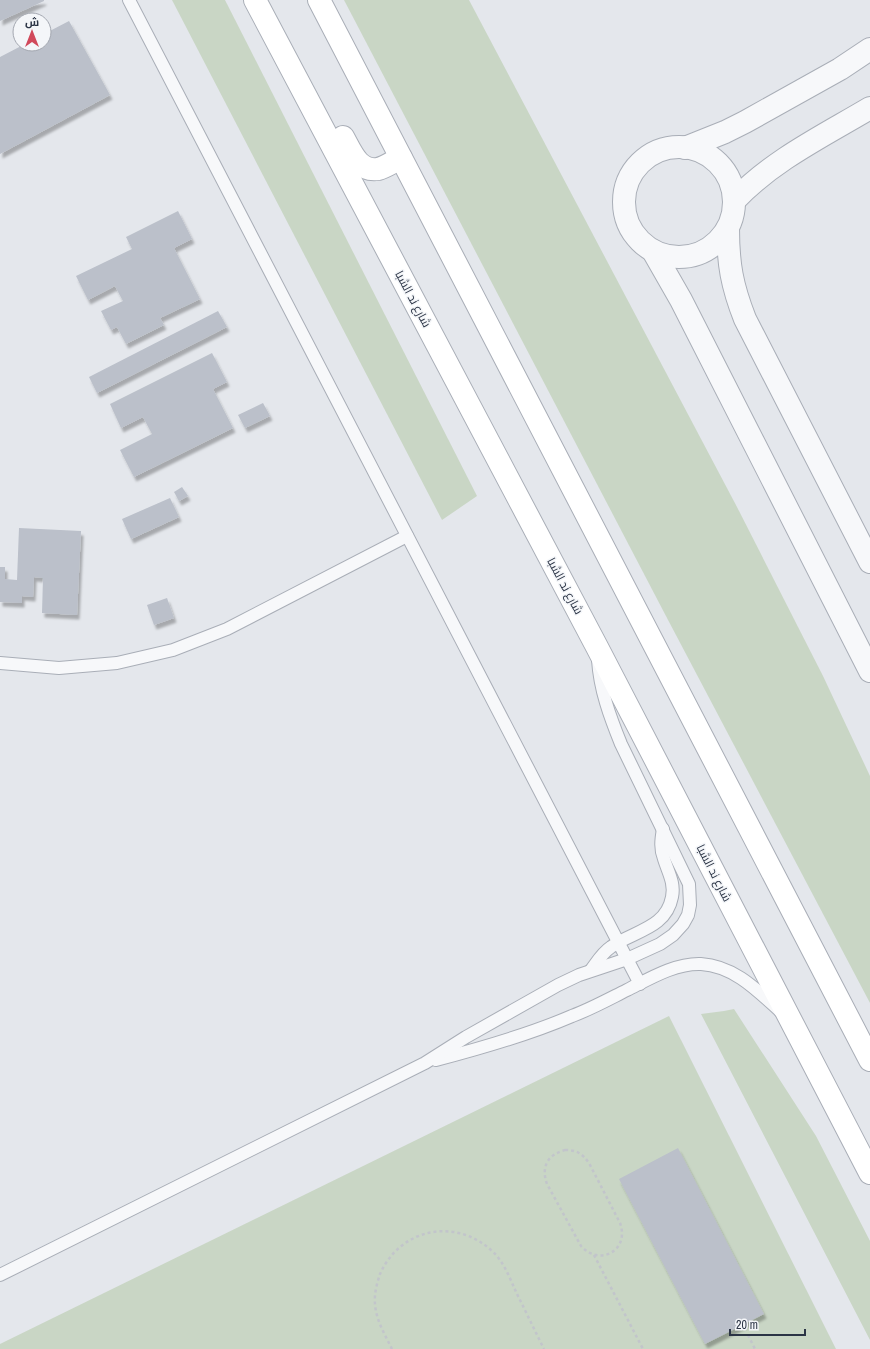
<svg xmlns="http://www.w3.org/2000/svg" width="870" height="1349" viewBox="0 0 870 1349" font-family="'Archivo Narrow',Cairo,sans-serif">
	<style>
		.green { fill: #c9d6c5 }
		.building { fill: #bbc0ca; filter: url(#shadow) }
		.lines { fill: none; stroke-linecap: round; stroke-linejoin: round }
		.service-casing { stroke: #a9aeb7; stroke-width: 14 }
		.tertiary-casing { stroke: #a9aeb7; stroke-width: 24 }
		.secondary-casing { stroke: #a9aeb7; stroke-width: 24 }
		.path { stroke: #c2c5cb; stroke-width: 2.5; stroke-dasharray: 3 3; stroke-linecap: butt }
		.service { stroke: #f7f8fa; stroke-width: 12 }
		.tertiary { stroke: #f7f8fa; stroke-width: 22 }
		.secondary { stroke: #fff; stroke-width: 22 }
		.labels { text-anchor: middle; stroke-width: 3; stroke-linejoin: round; paint-order: stroke }
		.street-label { font-size: 12px; fill: #2b3445; stroke: #f4f6f9 }
	</style>
	<defs>
		<filter id="shadow"><feDropShadow dx="2.5" dy="4.5" stdDeviation="1" flood-color="#0004"/></filter>
	</defs>
	<rect width="100%" height="100%" fill="#e4e7ec"/>
	<g class="green">
		<path d="M 172,0 L 225,0 L 477,496 L 442,520 Z"/>
		<path d="M 344,0 L 469,0 L 737,507 L 823,676 L 870,776 L 870,1003 L 667,618 Z"/>
		<path d="M 734,1009 L 816,1136 L 870,1241 L 870,1340 L 701,1014 L 724,1011 Z"/>
		<path d="M 669,1016 L 836,1349 L 0,1349 L 0,1344 Z"/>
	</g>
	<g class="building">
		<path d="M 0,0 L 44,0 L 44,1 L 0,21 Z"/>
		<path d="M 69,21 L 110,95 L 0,154 L 0,57 L 25,44 L 44,44 L 44,34 Z"/>
		<path d="M 178,211 L 192,239 L 174,248 L 200,299 L 160,318 L 164,325 L 126,344 L 117,327 L 111,330 L 101,311 L 123,301 L 115,286 L 88,300 L 76,276 L 132,249 L 126,237 Z"/>
		<path d="M 218,311 L 227,327 L 97,393 L 89,377 Z"/>
		<path d="M 212,353 L 227,382 L 213,389 L 233,428 L 134,477 L 120,450 L 152,434 L 143,417 L 121,428 L 110,404 Z"/>
		<path d="M 263,403 L 270,416 L 245,428 L 238,415 Z"/>
		<path d="M 182,487 L 188,496 L 179,501 L 174,492 Z"/>
		<path d="M 170,498 L 179,517 L 131,539 L 122,519 Z"/>
		<path d="M 19,528 L 81,531 L 77,615 L 42,613 L 43,578 L 34,577 L 33,597 L 22,596 L 22,603 L 0,602 L 0,567 L 5,567 L 5,579 L 17,580 Z"/>
		<path d="M 167,598 L 174,618 L 154,625 L 147,605 Z"/>
		<path d="M 678,1148 L 764,1314 L 705,1344 L 619,1179 Z"/>
	</g>
	<g class="lines">
		<g class="service-casing">
			<g id="service">
				<path d="M 129,0 L 640,984"/>
				<path d="M 0,663 L 59,668 L 117,663 L 173,650 L 227,629 L 407,536"/>
				<path d="M 591,970 C 597,962 602,953 611,947 C 633,931 666,929 672,897 C 675,883 668,872 664,859 C 660,849 661,840 663,829"/>
				<path d="M 436,1060 C 482,1048 528,1035 572,1016 C 591,1009 609,999 627,990 C 649,979 675,963 701,964 C 734,966 757,990 780,1011"/>
				<path d="M 0,1275 L 425,1063 L 466,1037 L 558,985 L 579,975 L 627,959 L 660,944 L 673,935 L 683,924 L 688,915 L 690,905 L 689,884 L 621,744 C 610,717 600,690 598,660"/>
			</g>
		</g>
		<g class="tertiary-casing">
			<g id="tertiary">
				<circle cx="679" cy="202" r="55"/>
				<path d="M 685,148 L 725,132 L 745,122 L 840,69 L 870,49"/>
				<path d="M 735,200 C 773,160 823,136 870,108"/>
				<path d="M 728,228 C 728,264 732,286 745,319 L 870,562"/>
				<path d="M 653,251 L 681,300 L 870,671"/>
			</g>
		</g>
		<g class="secondary-casing">
			<g id="secondary">
				<path d="M 255,0 L 597,647 L 870,1173"/>
				<path d="M 319,0 L 870,1060"/>
				<path d="M 343,137 C 351,151 358,172 378,169 C 386,167 394,161 401,158"/>
			</g>
		</g>
		<g class="path">
			<path d="M 565,1150 C 576,1150 582,1153 589,1163 L 620,1223 C 630,1250 600,1267 581,1246 L 547,1184 C 541,1167 547,1155 565,1150 Z"/>
			<path d="M 594,1255 L 643,1349"/>
			<path d="M 748,1335 L 755,1349"/>
			<path d="M 392,1349 C 385,1335 376,1320 375,1304 C 374,1294 377,1283 380,1274 C 400,1229 454,1217 491,1250 C 504,1261 510,1279 517,1294 C 526,1312 535,1331 544,1349"/>
		</g>
		<use href="#service" class="service"/>
		<use href="#tertiary" class="tertiary"/>
		<use href="#secondary" class="secondary"/>
	</g>
	<g class="labels">
		<g class="street-label">
			<text transform="translate(413 299) rotate(62)" y="4">شارع ند الشبا</text>
			<text transform="translate(565 586) rotate(62)" y="4">شارع ند الشبا</text>
			<text transform="translate(714 873) rotate(63)" y="4">شارع ند الشبا</text>
		</g>
	</g>
	<g transform="translate(32 32)"><circle r="19" fill="#f4f6f9" stroke="#a4a8b1"/>
	<path d="M0-3L7 15L0 10L-7 15Z" fill="#d1495b"/>
	<text y="-6" font-size="11" font-weight="bold" text-anchor="middle" fill="#2b3445">ش</text>
	</g>
	<path d="M730 1329v6h75v-6" fill="none" stroke="#2b3445" stroke-width="2"/>
	<text x="736" y="1329" font-size="12" fill="#2b3445" stroke="#f4f6f9" stroke-width="3" paint-order="stroke">20 m</text>
</svg>
